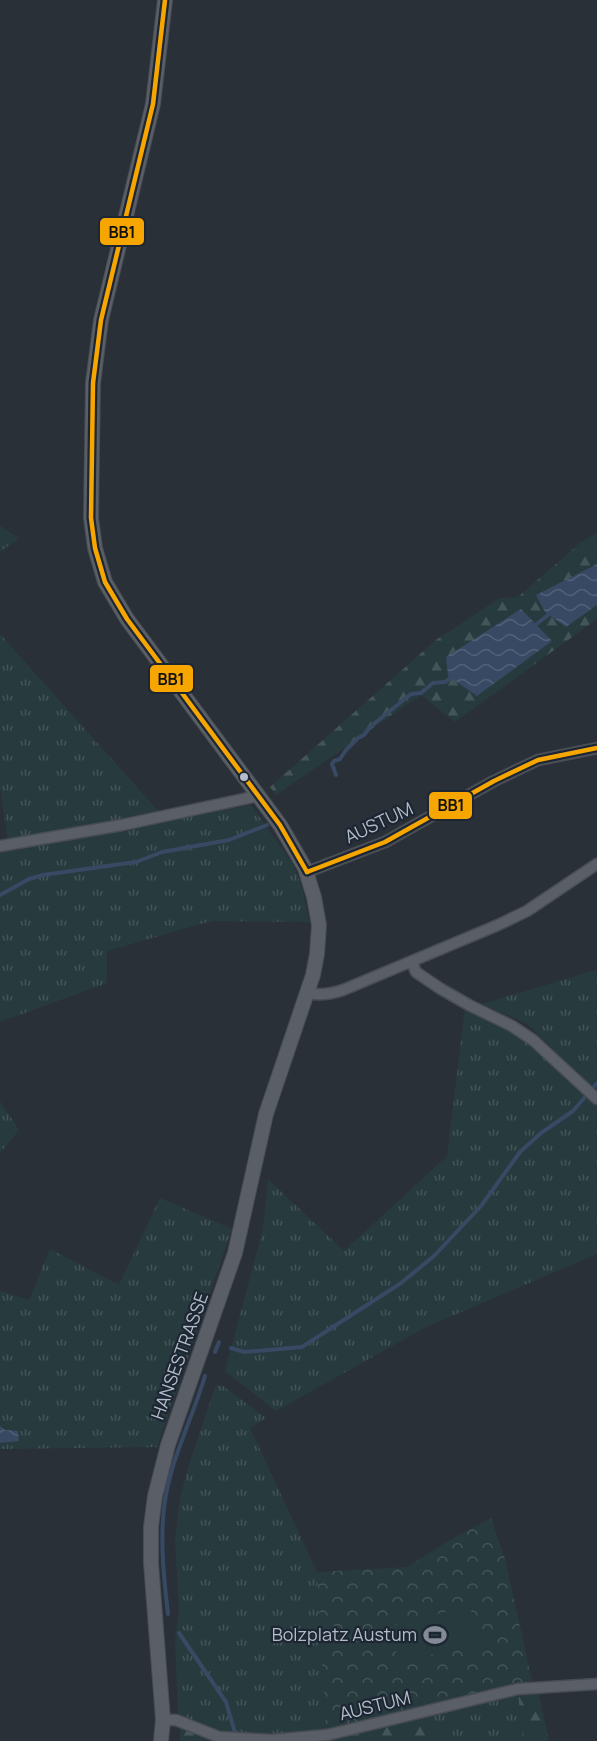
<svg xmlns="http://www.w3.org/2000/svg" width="597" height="1741" viewBox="0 0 597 1741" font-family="Manrope,sans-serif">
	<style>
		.grass { fill: url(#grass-tufts) }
		.forest { fill: url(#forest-firs) }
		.park { fill: url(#park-crowns) }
		.pitch { fill: #273a3e }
		.water { fill: url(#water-waves) }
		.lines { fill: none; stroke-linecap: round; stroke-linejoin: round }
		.stream { stroke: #384963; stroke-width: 4 }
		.minor-casing { stroke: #484c53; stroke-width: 13 }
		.tertiary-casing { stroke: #484c53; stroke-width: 16 }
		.minor { stroke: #5a5e66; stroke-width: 10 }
		.tertiary { stroke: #5a5e66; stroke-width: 14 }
		.bus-1-casing { stroke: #1d2633; stroke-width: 9 }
		.bus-1 { stroke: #f7a600; stroke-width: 4.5 }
		.bus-dot { fill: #b4bcc9; stroke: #1d2633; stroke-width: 2 }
		.labels { text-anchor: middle; stroke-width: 4.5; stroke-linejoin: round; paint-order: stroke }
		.street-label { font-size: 18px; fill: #b4bcc9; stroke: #1d2633 }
		.poi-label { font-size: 18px; fill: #b4bcc9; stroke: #1d2633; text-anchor: end }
		.line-badge { stroke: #1d2633; stroke-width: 2 }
		.pale-badge-label { font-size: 16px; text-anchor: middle; font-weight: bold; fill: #111 }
	</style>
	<defs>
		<pattern id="grass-tufts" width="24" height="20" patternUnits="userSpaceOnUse" patternTransform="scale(1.5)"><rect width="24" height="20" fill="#273a3e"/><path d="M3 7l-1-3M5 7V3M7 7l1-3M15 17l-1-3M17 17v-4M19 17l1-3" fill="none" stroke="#445559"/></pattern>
		<pattern id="forest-firs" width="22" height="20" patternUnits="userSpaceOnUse" patternTransform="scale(1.5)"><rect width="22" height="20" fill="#273a3e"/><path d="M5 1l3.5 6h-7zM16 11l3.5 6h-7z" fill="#445559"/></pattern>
		<pattern id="park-crowns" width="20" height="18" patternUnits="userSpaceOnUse" patternTransform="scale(1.5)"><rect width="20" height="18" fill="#273a3e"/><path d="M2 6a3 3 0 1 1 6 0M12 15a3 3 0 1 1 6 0" fill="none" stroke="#445559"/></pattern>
		<pattern id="water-waves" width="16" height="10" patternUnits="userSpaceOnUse" patternTransform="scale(1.5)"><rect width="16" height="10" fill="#384963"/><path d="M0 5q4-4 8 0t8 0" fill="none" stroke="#526178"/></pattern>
	</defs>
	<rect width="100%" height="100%" fill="#2a3038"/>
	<g class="grass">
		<path d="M 0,526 L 19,538 L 0,552 Z"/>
		<path d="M 0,634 L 160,813 L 8,841 L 0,789 Z"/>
		<path d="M 251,805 L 294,866 L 303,891 L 309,922 L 211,921 L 107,951 L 107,983 L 0,1022 L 0,851 Z"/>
		<path d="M 596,970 L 597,972 L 597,1091 L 527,1024 L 482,1004 Z"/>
		<path d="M 465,1009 L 519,1034 L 597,1106 L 597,1254 L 426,1327 L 276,1411 L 225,1371 L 263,1229 L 268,1179 L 344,1251 L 447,1156 Z"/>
		<path d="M 0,1101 L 19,1130 L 0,1153 Z"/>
		<path d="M 160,1198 L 232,1229 L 157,1447 L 0,1449 L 0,1291 L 29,1300 L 50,1249 L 119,1285 Z"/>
		<path d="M 216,1385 L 223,1386 L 266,1418 L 250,1428 L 317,1572 L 326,1732 L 271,1735 L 218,1733 L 178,1716 L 175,1639 L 179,1612 L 175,1539 L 180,1498 L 191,1458 Z"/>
		<path d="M 518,1693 L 523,1741 L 428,1741 L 425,1717 Z"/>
	</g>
	<g class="forest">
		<path d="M 597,533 L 597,619 L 455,722 L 421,695 L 276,795 L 270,787 L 436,640 L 500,598 L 518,597 L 581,542 Z"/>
		<path d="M 538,1690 L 549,1741 L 523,1741 L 518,1693 Z"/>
		<path d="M 425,1717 L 428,1741 L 299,1741 L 366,1731 Z"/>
		<path d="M 180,1726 L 236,1741 L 180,1741 Z"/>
	</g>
	<path class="park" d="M 491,1518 L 505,1559 L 532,1681 L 511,1684 L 326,1732 L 317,1572 L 407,1567 L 450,1540 Z"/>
	<path class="pitch" d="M 470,1606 L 479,1643 L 399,1663 L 390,1626 Z"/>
	<g class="water">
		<path d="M 597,564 L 597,605 L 566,627 L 545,612 L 536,595 Z"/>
		<path d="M 521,609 L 552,641 L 477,696 L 448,676 L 446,657 Z"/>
		<path d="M 0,1426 L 5,1430 L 18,1431 L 19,1441 L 0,1443 Z"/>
	</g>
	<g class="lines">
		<g class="stream">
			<path d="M 534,626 L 552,612"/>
			<path d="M 336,775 L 332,764 L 334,761 L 340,759 L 346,750 L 358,738 L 364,735 L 370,727 L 411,694 L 421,693 L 433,683 L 445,682 L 454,676"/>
			<path d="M 0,895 L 29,879 L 43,875 L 136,862 L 162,852 L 229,840 L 267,825"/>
			<path d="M 231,1348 L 244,1352 L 302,1347 L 401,1283 L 434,1256 L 481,1206 L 520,1152 L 541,1133 L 573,1111 L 597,1083"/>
			<path d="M 215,1352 L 219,1342"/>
			<path d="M 168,1614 C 164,1579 160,1543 164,1508 C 169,1462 192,1420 205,1376"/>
			<path d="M 179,1633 L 226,1702 L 236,1736"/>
		</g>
		<g class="minor-casing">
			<g id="minor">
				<path d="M 0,846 L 122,825 L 258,796"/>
				<path d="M 307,872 L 385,842 L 494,781 L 538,760 L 597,748"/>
				<path d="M 412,962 L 416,972 L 441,989 L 469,1005 L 512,1026 L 533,1040 L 597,1099"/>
				<path d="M 308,993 C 320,996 331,994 343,990 L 498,925 L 527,911 L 597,864"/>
				<path d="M 163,1720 L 176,1720 L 219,1737 L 271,1740 L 327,1735 L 518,1689 L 597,1684"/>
			</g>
		</g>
		<g class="tertiary-casing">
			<path id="tertiary" d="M 161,1741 L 163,1720 L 151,1563 L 151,1527 L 155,1496 L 168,1445 L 235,1253 L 266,1114 L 313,975 L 317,954 L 319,925 L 314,897 L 305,868 L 280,825 L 127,619 L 105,582 L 95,548 L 91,518 L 93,383 L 101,320 L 153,104 L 165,0"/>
		</g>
		<use href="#minor" class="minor"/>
		<use href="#tertiary" class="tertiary"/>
		<g class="bus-1-casing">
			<g id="bus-1">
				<path d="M 165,0 L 153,104 L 101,320 L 93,383 L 91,518 L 95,548 L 105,582 L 127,619 L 280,825 L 307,872"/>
				<path d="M 307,872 L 385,842 L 494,781 L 538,760 L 597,748"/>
			</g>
		</g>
		<use href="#bus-1" class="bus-1"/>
	</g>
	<defs>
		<g id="stadium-bare" transform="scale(1.8)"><path d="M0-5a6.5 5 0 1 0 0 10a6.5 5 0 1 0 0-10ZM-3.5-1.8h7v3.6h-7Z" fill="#848b96" stroke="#1d2633" stroke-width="2.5" paint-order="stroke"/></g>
	</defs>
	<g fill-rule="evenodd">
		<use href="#stadium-bare" x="435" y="1635"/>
	</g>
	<circle class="bus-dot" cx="244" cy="777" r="5"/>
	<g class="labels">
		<g class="street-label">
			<text transform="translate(379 823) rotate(-25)" y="6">AUSTUM</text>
			<text transform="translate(180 1356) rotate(-70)" y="6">HANSESTRASSE</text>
			<text transform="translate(375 1706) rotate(-14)" y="6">AUSTUM</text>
		</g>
		<g class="poi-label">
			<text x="417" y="1641">Bolzplatz Austum</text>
		</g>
	</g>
	<g class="line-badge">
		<rect x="99" y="217" width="46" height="29" rx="6" fill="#f7a600"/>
		<rect x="149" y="664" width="45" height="29" rx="6" fill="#f7a600"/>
		<rect x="428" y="791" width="45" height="29" rx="6" fill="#f7a600"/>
	</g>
	<g class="pale-badge-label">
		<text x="122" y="238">BB1</text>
		<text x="171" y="685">BB1</text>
		<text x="451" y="811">BB1</text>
	</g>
</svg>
